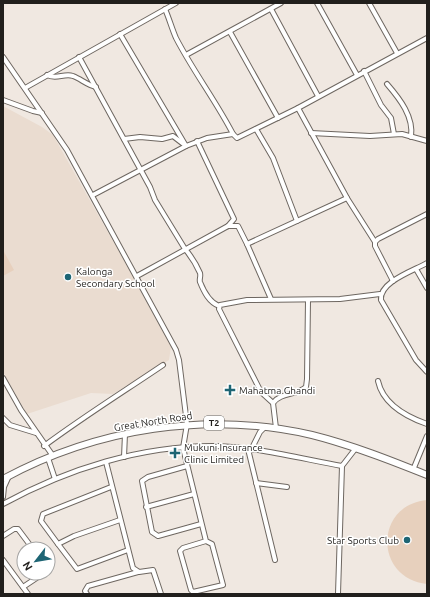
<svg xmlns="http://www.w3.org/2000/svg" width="430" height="597" viewBox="0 0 430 597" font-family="Ubuntu,sans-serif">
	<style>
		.built { fill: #eadcd0 }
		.green { fill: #e7d0bd }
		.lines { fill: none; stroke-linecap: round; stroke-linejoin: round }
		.minor-casing { stroke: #6e6761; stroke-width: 6 }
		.trunk-casing { stroke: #6e6761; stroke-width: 8 }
		.minor { stroke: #fff; stroke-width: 4 }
		.trunk { stroke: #fff; stroke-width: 6 }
		.poi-dot { fill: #1e6574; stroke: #fff; stroke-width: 1.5 }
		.labels { text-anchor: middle; stroke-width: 3; stroke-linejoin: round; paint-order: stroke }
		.shield { fill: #fff; stroke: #646260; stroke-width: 1 }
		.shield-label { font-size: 9px; font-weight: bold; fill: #211f1c }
		.poi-label { font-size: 10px; fill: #211f1c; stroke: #fff; text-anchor: start }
		.street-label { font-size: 10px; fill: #211f1c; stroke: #fff }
	</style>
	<rect width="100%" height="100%" fill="#f0e8e1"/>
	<path class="built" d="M 3,106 L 42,127 L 53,135 L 118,250 L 171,347 L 169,360 L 113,394 L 91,393 L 27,414 L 3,372 Z"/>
	<g class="green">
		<path d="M 3,250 L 14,270 L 3,276 Z"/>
		<path d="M 427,500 L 427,584 C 374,578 374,505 427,500 Z"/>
	</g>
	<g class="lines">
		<g class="minor-casing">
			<g id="minor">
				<path d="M 317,3 L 357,75"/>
				<path d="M 369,3 L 397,53"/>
				<path d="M 165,9 C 169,18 172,29 176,38 C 193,71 216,101 233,134 L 237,138 L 298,108 L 427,38"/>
				<path d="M 271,9 L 318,96"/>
				<path d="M 230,32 L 278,118"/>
				<path d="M 186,55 L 281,3"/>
				<path d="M 3,57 L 67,150 L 176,350 L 179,360 L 187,424 L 183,448 L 206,541 L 183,548 L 180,551 L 191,590 L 193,592 L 223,585 L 212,544 L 206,541"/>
				<path d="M 79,57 L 150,187 L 155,200 L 185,249 C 191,256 196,264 200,273 C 201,277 199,279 200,282 C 204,292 209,302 219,306"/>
				<path d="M 364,71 L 381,105 L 391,118 L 394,134"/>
				<path d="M 47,75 C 56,80 64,73 73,76 C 81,79 87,85 96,87"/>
				<path d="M 387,84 C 400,99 414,117 411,137"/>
				<path d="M 25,88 L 176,3"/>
				<path d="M 3,100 L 33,111 L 42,113"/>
				<path d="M 298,108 L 347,198 L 375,242"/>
				<path d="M 256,129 L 273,158 L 297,221"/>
				<path d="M 311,133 L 370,136 L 402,134 L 427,141"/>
				<path d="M 124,139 L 140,137 L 162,139 L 173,136 L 186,146 L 207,138 L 233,134"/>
				<path d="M 197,141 L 234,219 L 228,226"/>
				<path d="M 93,195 L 186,146 L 120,34"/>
				<path d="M 427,263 C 413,271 379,282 381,300 L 416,360 L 427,372"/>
				<path d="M 416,269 L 427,288"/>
				<path d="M 137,276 L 228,226 L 238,226 L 247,244"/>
				<path d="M 393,281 L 375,246 L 375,242 L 378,239 L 427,214"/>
				<path d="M 271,299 L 247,244 L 347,198"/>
				<path d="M 3,378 L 21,410 L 53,456"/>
				<path d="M 378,381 C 383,404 407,417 427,424"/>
				<path d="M 273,403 C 281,392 296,396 306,387 L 307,379 L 308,300"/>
				<path d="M 3,418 L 10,425 L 36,433"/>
				<path d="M 276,428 L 273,403 L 261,392 L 219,309 L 220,305 L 247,300 L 340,299 L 380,294"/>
				<path d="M 44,446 C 83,417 123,392 163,365"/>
				<path d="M 248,449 L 275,560"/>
				<path d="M 251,450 L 260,432 L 265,427"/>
				<path d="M 124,457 L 125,434"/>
				<path d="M 48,458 L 55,479"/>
				<path d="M 106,462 L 133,568 L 139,572 L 153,570 L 161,594"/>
				<path d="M 187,466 L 148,477 L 142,481 L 152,532 L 158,536 L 201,524"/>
				<path d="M 413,470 L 427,436"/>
				<path d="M 256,483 L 287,487"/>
				<path d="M 111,487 L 43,514 L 41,521 L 58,544 L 74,536 L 120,520"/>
				<path d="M 3,497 L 4,487 L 9,476"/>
				<path d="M 3,504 C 67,469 142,445 217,446 C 256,447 303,459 342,466 L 356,448"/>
				<path d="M 146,507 L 194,494"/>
				<path d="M 3,536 L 14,529 L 18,529 L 33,549"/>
				<path d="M 58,544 L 77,569 L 128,550"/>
				<path d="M 3,560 L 28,594"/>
				<path d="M 23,587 L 44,573"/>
				<path d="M 87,594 L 85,591 L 88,586 L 138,572"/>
				<path d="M 338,594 L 342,466"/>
			</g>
		</g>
		<g class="trunk-casing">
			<path id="trunk" d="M 3,479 C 97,428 208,411 312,435 C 352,445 390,460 427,475"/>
		</g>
		<use href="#minor" class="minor"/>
		<use href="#trunk" class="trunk"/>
	</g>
	<g class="poi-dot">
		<circle cx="68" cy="277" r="4"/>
		<path d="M228 384h4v4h4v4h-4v4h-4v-4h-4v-4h4z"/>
		<path d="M173 447h4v4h4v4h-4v4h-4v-4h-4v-4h4z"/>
		<circle cx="407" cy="540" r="4"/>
	</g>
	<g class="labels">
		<rect class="shield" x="204" y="416" width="20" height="14" rx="3"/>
		<g class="shield-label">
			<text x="214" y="426">T2</text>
		</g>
		<g class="poi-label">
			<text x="76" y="275">Kalonga<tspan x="76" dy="12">Secondary School</tspan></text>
			<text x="239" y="394">Mahatma Ghandi</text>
			<text x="184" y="451">Mukuni Insurance<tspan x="184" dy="12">Clinic Limited</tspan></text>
			<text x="399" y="544" text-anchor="end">Star Sports Club</text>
		</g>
		<g class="street-label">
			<text transform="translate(153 421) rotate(-9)" y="4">Great North Road</text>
		</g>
	</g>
	<rect width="430" height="597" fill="none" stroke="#211f1c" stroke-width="8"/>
	<g transform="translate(36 561) rotate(239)"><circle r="19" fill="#ffffff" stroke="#a6a5a4"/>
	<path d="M0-3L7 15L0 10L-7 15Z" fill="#1e6574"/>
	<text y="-6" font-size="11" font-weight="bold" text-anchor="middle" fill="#211f1c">N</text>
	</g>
</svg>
